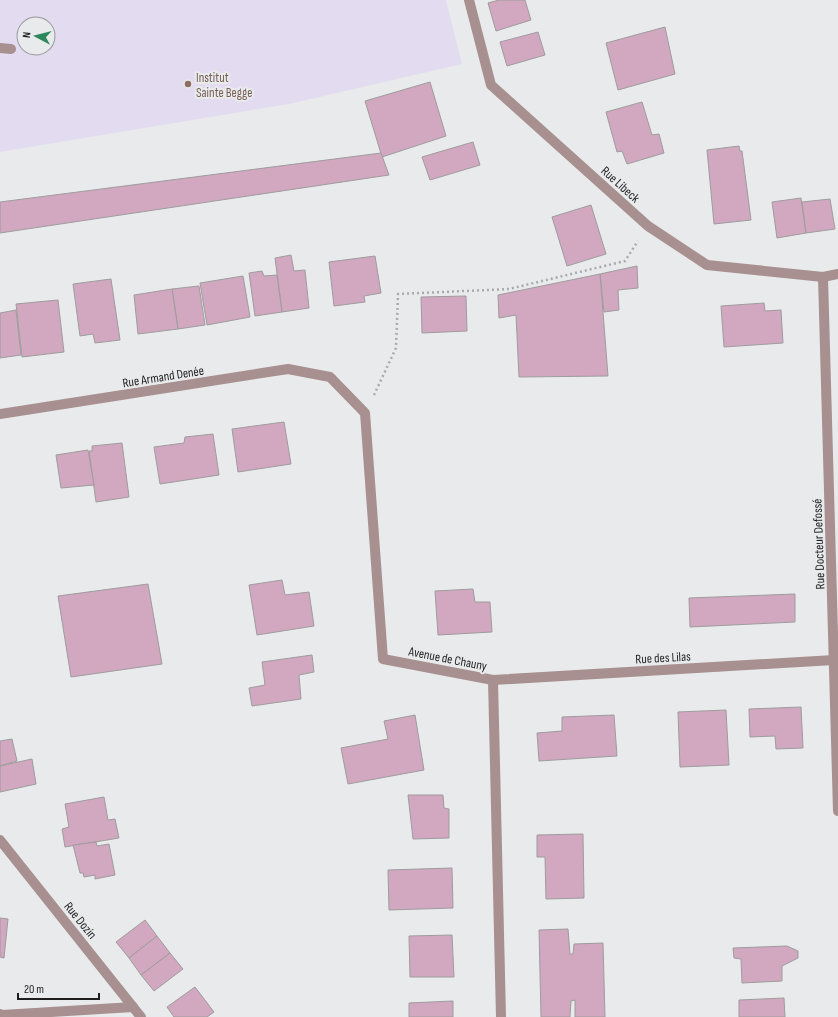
<svg xmlns="http://www.w3.org/2000/svg" width="838" height="1017" viewBox="0 0 838 1017" font-family="'Sofia Sans Condensed',sans-serif">
	<style>
		.education { fill: #e3dcf1; fill-rule: evenodd }
		.building { fill: #d2a7c0; stroke: #9e9c9d }
		.lines { fill: none; stroke-linecap: round; stroke-linejoin: round }
		.path { stroke: #a8aaab; stroke-width: 2.5; stroke-dasharray: 2 3; stroke-linecap: butt }
		.service { stroke: #a7908f; stroke-width: 10 }
		.minor { stroke: #a7908f; stroke-width: 10 }
		.education-dot { fill: #8d6e63; stroke: #e8eaec; stroke-width: 1.5 }
		.labels { text-anchor: middle; stroke-width: 4; stroke-linejoin: round; paint-order: stroke }
		.education-label { font-size: 13px; fill: #785e54; stroke: #e8eaec; text-anchor: start }
		.street-label { font-size: 13px; fill: #1e1e1f; stroke: #e8eaec }
	</style>
	<rect width="100%" height="100%" fill="#e8eaec"/>
	<path class="education" d="M 0,0 L 446,0 L 462,64 L 289,104 L 0,152 ZM 24,24 L 48,24 L 48,48 L 24,48 Z"/>
	<g class="building">
		<path d="M 499,0 L 525,0 L 531,20 L 496,31 L 488,3 Z"/>
		<path d="M 665,27 L 675,74 L 618,90 L 606,43 Z"/>
		<path d="M 538,32 L 545,55 L 507,66 L 500,42 Z"/>
		<path d="M 430,82 L 446,136 L 382,157 L 365,101 Z"/>
		<path d="M 642,102 L 652,135 L 659,134 L 664,153 L 627,164 L 622,151 L 617,152 L 606,112 Z"/>
		<path d="M 473,142 L 480,165 L 430,180 L 422,157 Z"/>
		<path d="M 739,146 L 740,151 L 742,151 L 751,220 L 714,224 L 707,150 Z"/>
		<path d="M 381,153 L 389,175 L 0,233 L 0,202 Z"/>
		<path d="M 801,198 L 806,233 L 777,238 L 772,202 Z"/>
		<path d="M 830,199 L 835,229 L 806,233 L 802,202 Z"/>
		<path d="M 591,205 L 606,254 L 567,266 L 552,217 Z"/>
		<path d="M 291,255 L 294,271 L 305,270 L 309,308 L 282,312 L 275,258 Z"/>
		<path d="M 375,256 L 381,293 L 364,296 L 365,302 L 334,306 L 329,262 Z"/>
		<path d="M 637,266 L 638,288 L 618,290 L 619,310 L 604,312 L 600,274 Z"/>
		<path d="M 262,271 L 264,276 L 277,275 L 282,312 L 255,316 L 249,273 Z"/>
		<path d="M 600,274 L 608,376 L 519,377 L 516,315 L 499,318 L 498,295 Z"/>
		<path d="M 243,276 L 250,317 L 207,325 L 200,283 Z"/>
		<path d="M 111,279 L 120,340 L 95,343 L 93,334 L 80,336 L 73,284 Z"/>
		<path d="M 199,286 L 205,325 L 178,329 L 172,289 Z"/>
		<path d="M 172,289 L 178,329 L 138,334 L 134,295 Z"/>
		<path d="M 466,296 L 467,331 L 422,333 L 421,297 Z"/>
		<path d="M 58,300 L 64,352 L 22,357 L 16,304 Z"/>
		<path d="M 764,303 L 765,311 L 781,310 L 783,343 L 724,347 L 721,306 Z"/>
		<path d="M 16,310 L 21,355 L 0,358 L 0,313 Z"/>
		<path d="M 284,422 L 291,464 L 238,472 L 232,429 Z"/>
		<path d="M 213,434 L 219,475 L 160,484 L 154,447 L 184,443 L 185,437 Z"/>
		<path d="M 122,443 L 129,497 L 96,502 L 89,451 L 92,451 L 92,446 Z"/>
		<path d="M 88,450 L 94,485 L 61,488 L 56,455 Z"/>
		<path d="M 282,580 L 285,595 L 309,592 L 314,626 L 257,635 L 249,585 Z"/>
		<path d="M 148,584 L 162,664 L 71,677 L 58,596 Z"/>
		<path d="M 473,589 L 475,602 L 490,602 L 492,632 L 438,635 L 435,591 Z"/>
		<path d="M 795,594 L 795,622 L 690,627 L 689,598 Z"/>
		<path d="M 312,655 L 314,672 L 299,675 L 301,699 L 252,706 L 249,688 L 265,685 L 262,662 Z"/>
		<path d="M 801,707 L 803,748 L 776,749 L 775,736 L 750,737 L 749,709 Z"/>
		<path d="M 726,710 L 729,765 L 680,767 L 678,712 Z"/>
		<path d="M 415,715 L 424,770 L 348,784 L 341,748 L 388,739 L 384,721 Z"/>
		<path d="M 614,715 L 617,756 L 539,761 L 537,733 L 562,731 L 562,717 Z"/>
		<path d="M 12,739 L 17,761 L 0,766 L 0,741 Z"/>
		<path d="M 32,759 L 36,784 L 0,792 L 0,766 Z"/>
		<path d="M 408,795 L 443,795 L 444,808 L 449,809 L 449,838 L 413,839 Z"/>
		<path d="M 104,797 L 108,820 L 115,819 L 119,838 L 65,847 L 62,829 L 69,827 L 65,804 Z"/>
		<path d="M 583,834 L 584,898 L 546,899 L 545,857 L 537,857 L 537,835 Z"/>
		<path d="M 96,842 L 97,846 L 109,844 L 115,875 L 95,879 L 95,875 L 84,877 L 83,873 L 80,873 L 73,845 Z"/>
		<path d="M 452,868 L 453,908 L 389,910 L 388,870 Z"/>
		<path d="M 0,918 L 8,919 L 4,958 L 0,957 Z"/>
		<path d="M 145,920 L 157,936 L 129,958 L 116,942 Z"/>
		<path d="M 568,929 L 570,954 L 573,954 L 574,944 L 603,943 L 605,1017 L 575,1017 L 575,1000 L 571,1001 L 570,1017 L 541,1017 L 539,930 Z"/>
		<path d="M 452,935 L 454,977 L 410,977 L 409,936 Z"/>
		<path d="M 157,936 L 170,953 L 141,975 L 129,958 Z"/>
		<path d="M 787,946 L 798,951 L 798,958 L 782,966 L 782,981 L 742,983 L 741,959 L 734,958 L 733,948 Z"/>
		<path d="M 170,953 L 183,969 L 154,991 L 141,975 Z"/>
		<path d="M 195,987 L 214,1012 L 207,1017 L 174,1017 L 167,1007 Z"/>
		<path d="M 784,998 L 785,1017 L 739,1017 L 739,1000 Z"/>
		<path d="M 453,1001 L 453,1017 L 409,1017 L 409,1003 Z"/>
	</g>
	<g class="lines">
		<path class="path" d="M 374,395 L 396,348 L 398,294 L 509,289 L 625,261 L 638,241"/>
		<path class="service" d="M 0,48 L 11,49"/>
		<g class="minor">
			<path d="M 469,0 L 491,85 L 648,226 L 707,265 L 823,277 L 838,274"/>
			<path d="M 823,277 L 838,811"/>
			<path d="M 0,414 L 288,369 L 330,377 L 365,413 L 383,659 L 493,680 L 501,1017"/>
			<path d="M 493,680 L 834,660"/>
			<path d="M 0,840 L 141,1017"/>
			<path d="M 0,1014 L 2,1015 L 133,1007"/>
		</g>
	</g>
	<circle class="education-dot" cx="188" cy="84" r="4"/>
	<g class="labels">
		<g class="education-label">
			<text x="196" y="82">Institut<tspan x="196" dy="15">Sainte Begge</tspan></text>
		</g>
		<g class="street-label">
			<text transform="translate(621 184) rotate(42)" y="5">Rue Libeck</text>
			<text transform="translate(163 376) rotate(-9)" y="5">Rue Armand Denée</text>
			<text transform="translate(818 544) rotate(-92)" y="5">Rue Docteur Defossé</text>
			<text transform="translate(663 657) rotate(-3)" y="5">Rue des Lilas</text>
			<text transform="translate(448 658) rotate(11)" y="5">Avenue de Chauny</text>
			<text transform="translate(81 920) rotate(51)" y="5">Rue Dozin</text>
		</g>
	</g>
	<g transform="translate(36 36) rotate(277)"><circle r="19" fill="#e8eaec" stroke="#97989a"/>
	<path d="M0-3L7 15L0 10L-7 15Z" fill="#2d875d"/>
	<text y="-6" font-size="11" font-weight="bold" text-anchor="middle" fill="#1e1e1f">N</text>
	</g>
	<path d="M18 993v6h81v-6" fill="none" stroke="#1e1e1f" stroke-width="2"/>
	<text x="24" y="993" font-size="12" fill="#1e1e1f" stroke="#e8eaec" stroke-width="3" paint-order="stroke">20 m</text>
</svg>
